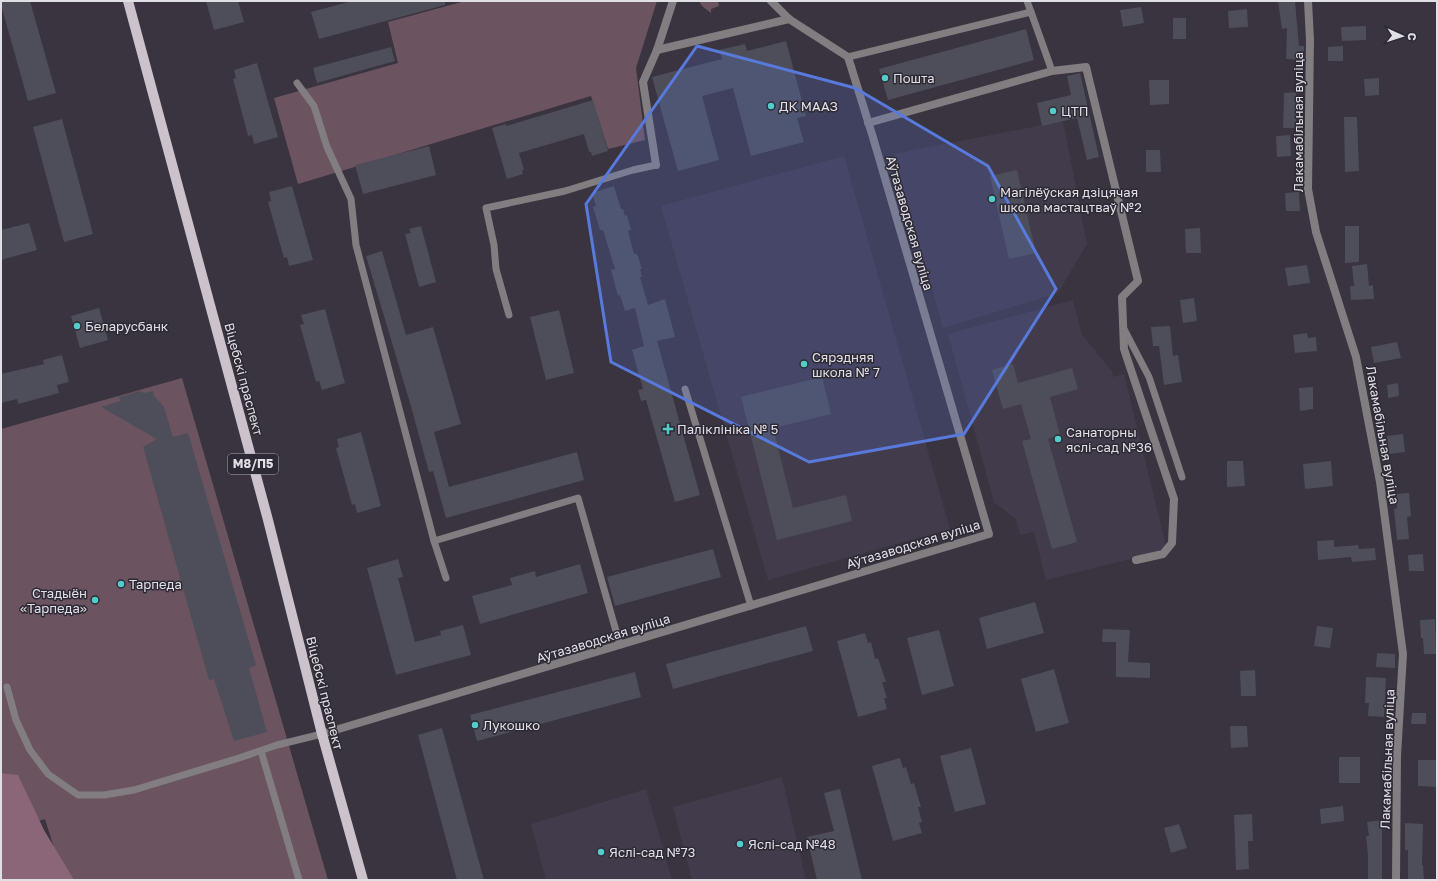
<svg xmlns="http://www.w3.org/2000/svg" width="1438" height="881" viewBox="0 0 1438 881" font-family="'Golos Text',sans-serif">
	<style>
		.built { fill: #423b4c }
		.green { fill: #6b5460 }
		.forest { fill: #8b6578 }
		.building { fill: #4d4e59 }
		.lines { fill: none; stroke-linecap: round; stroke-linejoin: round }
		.service { stroke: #817d81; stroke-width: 7 }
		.minor { stroke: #817d81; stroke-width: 8 }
		.primary { stroke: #ccc2cc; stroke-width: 10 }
		.marked { fill: #587adc; fill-opacity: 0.2; stroke: #587adc; stroke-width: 3; stroke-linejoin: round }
		.poi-dot { fill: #53cdc9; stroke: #2e2a35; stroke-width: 1.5 }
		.labels { text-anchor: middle; stroke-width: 3; stroke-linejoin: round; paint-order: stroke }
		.shield { fill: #2e2a35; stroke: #aba9b1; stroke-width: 1 }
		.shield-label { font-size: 12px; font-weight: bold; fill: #e1dfe6 }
		.poi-label { font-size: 13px; fill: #e1dfe6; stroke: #2e2a35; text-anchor: start }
		.street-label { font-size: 13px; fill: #e1dfe6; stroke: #2e2a35 }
	</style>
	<rect width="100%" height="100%" fill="#39343f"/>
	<g class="built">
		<path d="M 1063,121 L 1087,244 L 1058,293 L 943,328 L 894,154 Z"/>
		<path d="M 844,156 L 950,529 L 768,580 L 661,206 Z"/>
		<path d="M 1073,300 L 1082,335 L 1112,371 L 1113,377 L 1124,374 L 1167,550 L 1046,580 L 1034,532 L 1020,535 L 1016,519 L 994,502 L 948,334 Z"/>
		<path d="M 782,777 L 806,880 L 692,880 L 673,807 Z"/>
		<path d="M 646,789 L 672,880 L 546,880 L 531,824 Z"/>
	</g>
	<g class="green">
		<path d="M 465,1 L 657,1 L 636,68 L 645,140 L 608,149 L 591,96 L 298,184 L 274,98 L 398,63 L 388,22 Z"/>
		<path d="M 699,1 L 718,1 L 719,6 L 711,9 L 711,13 L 702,6 Z"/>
		<path d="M 182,378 L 328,880 L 64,880 L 45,819 L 1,833 L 1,429 Z"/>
	</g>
	<path class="forest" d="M 1,773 L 18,775 L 44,830 L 74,880 L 1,880 Z"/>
	<g class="building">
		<path d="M 1,1 L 30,1 L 56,93 L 28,101 L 1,5 Z"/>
		<path d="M 206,1 L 238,1 L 244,22 L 214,30 Z"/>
		<path d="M 352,1 L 445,1 L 445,5 L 319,39 L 311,12 Z"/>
		<path d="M 1278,1 L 1295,1 L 1299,46 L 1304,46 L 1304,60 L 1286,59 L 1287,28 L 1282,29 Z"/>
		<path d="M 1141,7 L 1144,23 L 1123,27 L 1120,10 Z"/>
		<path d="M 1247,9 L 1248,27 L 1229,28 L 1228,11 Z"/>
		<rect x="1173" y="18" width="13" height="21"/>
		<path d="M 1366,26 L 1366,40 L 1342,41 L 1341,27 Z"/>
		<path d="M 1026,29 L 1034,60 L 888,100 L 879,69 Z"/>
		<path d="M 786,41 L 806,116 L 797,118 L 804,142 L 751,156 L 733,88 L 702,96 L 719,160 L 678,171 L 652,77 L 722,59 L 719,50 L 745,44 L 747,51 Z"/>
		<path d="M 1343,46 L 1343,61 L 1328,61 L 1328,47 Z"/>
		<path d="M 391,47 L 395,61 L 317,83 L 313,68 Z"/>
		<path d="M 257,63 L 278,137 L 254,144 L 252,135 L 248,136 L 233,79 L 236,78 L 234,70 Z"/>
		<path d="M 1080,73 L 1099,157 L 1087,160 L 1077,118 L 1042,126 L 1037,103 L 1071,95 L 1067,76 Z"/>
		<path d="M 1379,78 L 1379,95 L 1365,96 L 1364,79 Z"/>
		<path d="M 1149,80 L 1169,80 L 1169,104 L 1150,105 Z"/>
		<path d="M 1296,92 L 1296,128 L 1283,128 L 1284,93 Z"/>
		<path d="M 593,100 L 608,151 L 592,156 L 591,152 L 589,152 L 584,134 L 519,153 L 524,170 L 522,170 L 523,174 L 507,179 L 492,128 L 506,124 L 506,126 Z"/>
		<path d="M 1344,117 L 1357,117 L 1359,171 L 1345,172 Z"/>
		<path d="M 62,119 L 93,234 L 64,242 L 33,127 Z"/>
		<path d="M 1290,135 L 1291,156 L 1277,157 L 1276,136 Z"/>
		<path d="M 429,146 L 436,175 L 363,194 L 355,165 Z"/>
		<path d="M 1146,150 L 1160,150 L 1161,172 L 1146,172 Z"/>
		<path d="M 1017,170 L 1036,253 L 1009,259 L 990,176 Z"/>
		<path d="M 292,186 L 313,260 L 289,266 L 287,257 L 284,258 L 268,202 L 271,201 L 269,192 Z"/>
		<path d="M 614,186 L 621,209 L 623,209 L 625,216 L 627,215 L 631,230 L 628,231 L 634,254 L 637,254 L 642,269 L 640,269 L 642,277 L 640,277 L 648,305 L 665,299 L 675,337 L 657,341 L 700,495 L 675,502 L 646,400 L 641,401 L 638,390 L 643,389 L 632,350 L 644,346 L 635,308 L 625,311 L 620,295 L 618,296 L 611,270 L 615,269 L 603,230 L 600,230 L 593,207 L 596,206 L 592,193 Z"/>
		<path d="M 1299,192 L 1300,211 L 1286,211 L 1285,193 Z"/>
		<path d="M 29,223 L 37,250 L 1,260 L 1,230 Z"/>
		<path d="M 421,226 L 436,282 L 419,287 L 405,234 L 411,233 L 409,229 Z"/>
		<path d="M 1345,226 L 1359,226 L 1359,262 L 1345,263 Z"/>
		<path d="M 1200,228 L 1201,253 L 1186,253 L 1185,229 Z"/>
		<path d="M 382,251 L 406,335 L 433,327 L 461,424 L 434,432 L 449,487 L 577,452 L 584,480 L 446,518 L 433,471 L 429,472 L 410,403 L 366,256 Z"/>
		<path d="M 1367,264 L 1369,286 L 1373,285 L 1374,299 L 1351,300 L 1350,286 L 1354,286 L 1352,266 Z"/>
		<path d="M 1307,265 L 1310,283 L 1288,286 L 1285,268 Z"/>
		<path d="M 1194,298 L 1197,321 L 1183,323 L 1180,300 Z"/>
		<path d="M 99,308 L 108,340 L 80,348 L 71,316 Z"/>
		<path d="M 325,309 L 345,383 L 322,390 L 319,381 L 316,382 L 300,325 L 304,324 L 301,315 Z"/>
		<path d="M 559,310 L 574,373 L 546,380 L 530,317 Z"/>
		<path d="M 1170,326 L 1173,356 L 1178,355 L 1182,382 L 1164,385 L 1159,346 L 1153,346 L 1151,327 Z"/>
		<path d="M 1307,333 L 1308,338 L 1316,337 L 1317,351 L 1295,353 L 1293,335 Z"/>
		<path d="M 1397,342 L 1401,358 L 1374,363 L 1371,347 Z"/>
		<path d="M 62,355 L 69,382 L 57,385 L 59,393 L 18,404 L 17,399 L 1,403 L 1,374 L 44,364 L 43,360 Z"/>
		<path d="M 1013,364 L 1018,383 L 1072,368 L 1078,389 L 1050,397 L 1060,435 L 1048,439 L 1077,542 L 1052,549 L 1022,441 L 1031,439 L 1021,404 L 1003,409 L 992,370 Z"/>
		<path d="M 822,377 L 831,414 L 773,428 L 793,508 L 846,495 L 852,521 L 777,540 L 741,397 Z"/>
		<path d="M 1398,383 L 1399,396 L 1388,398 L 1387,385 Z"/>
		<path d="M 1313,387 L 1313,409 L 1300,411 L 1299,388 Z"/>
		<path d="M 139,391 L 144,393 L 153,391 L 154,396 L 164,407 L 173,437 L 188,433 L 256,665 L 249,668 L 267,732 L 234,741 L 214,679 L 209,680 L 143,447 L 157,439 L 101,407 L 120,401 L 119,397 Z"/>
		<path d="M 361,432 L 381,506 L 357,513 L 355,504 L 352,505 L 336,448 L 339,447 L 337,439 Z"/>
		<path d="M 1403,434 L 1405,452 L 1389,454 L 1387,436 Z"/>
		<path d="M 1227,461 L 1243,461 L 1245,486 L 1227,487 Z"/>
		<path d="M 1331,461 L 1333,486 L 1305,489 L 1303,464 Z"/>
		<path d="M 1409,493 L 1411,516 L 1407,517 L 1409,539 L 1397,540 L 1394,509 L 1397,508 L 1396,494 Z"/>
		<path d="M 1334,540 L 1334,547 L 1358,545 L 1359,549 L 1375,548 L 1376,560 L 1352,562 L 1351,557 L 1318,560 L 1317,541 Z"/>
		<path d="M 713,549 L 721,577 L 615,606 L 607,577 Z"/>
		<path d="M 1423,554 L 1424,571 L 1409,571 L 1408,555 Z"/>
		<path d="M 398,559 L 403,577 L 398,578 L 415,642 L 441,635 L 440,631 L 463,625 L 471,655 L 396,675 L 367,568 Z"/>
		<path d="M 580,564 L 588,593 L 480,624 L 472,596 L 512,585 L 510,578 L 535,571 L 536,577 Z"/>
		<path d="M 1035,602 L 1044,633 L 987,649 L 979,618 Z"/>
		<path d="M 1435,619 L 1436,654 L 1424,654 L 1423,638 L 1421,638 L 1420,620 Z"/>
		<path d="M 806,626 L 813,651 L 673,689 L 666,664 Z"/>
		<path d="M 1317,626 L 1333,628 L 1330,648 L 1314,646 Z"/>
		<path d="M 1103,629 L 1130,630 L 1128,662 L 1150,663 L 1150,678 L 1116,677 L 1116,642 L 1102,642 Z"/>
		<path d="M 939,630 L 954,686 L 922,695 L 907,638 Z"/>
		<path d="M 865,633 L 868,643 L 871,642 L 875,659 L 878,658 L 886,682 L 882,682 L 887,698 L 884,698 L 887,709 L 858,717 L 837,641 Z"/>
		<path d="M 1377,653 L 1395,654 L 1395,668 L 1376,667 Z"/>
		<path d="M 1054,669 L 1069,723 L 1036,732 L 1021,679 Z"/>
		<path d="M 1255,670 L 1256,696 L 1241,696 L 1240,671 Z"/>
		<path d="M 635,672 L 641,697 L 477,741 L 470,715 Z"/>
		<path d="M 1366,677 L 1386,678 L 1384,717 L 1368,716 L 1369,703 L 1365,703 Z"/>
		<path d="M 1412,713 L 1426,713 L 1426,724 L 1411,724 Z"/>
		<path d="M 1230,726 L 1247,726 L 1248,747 L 1231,748 Z"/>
		<path d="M 442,728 L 484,880 L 457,880 L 418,735 Z"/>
		<path d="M 971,748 L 986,804 L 955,812 L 940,756 Z"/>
		<rect x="1339" y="757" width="21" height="26"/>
		<path d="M 900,758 L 903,768 L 906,767 L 911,784 L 914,783 L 921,807 L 918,807 L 922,822 L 919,823 L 922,833 L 893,841 L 872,766 Z"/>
		<path d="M 1418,760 L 1437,760 L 1437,787 L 1418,786 Z"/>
		<path d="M 840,789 L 862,880 L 817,880 L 807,837 L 834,831 L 824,793 Z"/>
		<path d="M 1343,806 L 1344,821 L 1321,824 L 1320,809 Z"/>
		<path d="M 1252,814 L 1253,841 L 1248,841 L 1249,869 L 1236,870 L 1234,815 Z"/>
		<path d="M 1382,820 L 1382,880 L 1368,880 L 1368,855 L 1366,836 L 1369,836 L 1367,822 Z"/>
		<path d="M 1405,823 L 1423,824 L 1422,865 L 1423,865 L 1424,880 L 1408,880 L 1408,850 L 1405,850 Z"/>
		<path d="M 1179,824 L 1187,848 L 1171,853 L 1164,828 Z"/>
	</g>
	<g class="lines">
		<g class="service">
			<path d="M 1031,12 L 1052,71"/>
			<path d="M 848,57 L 1031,12 L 1027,1"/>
			<path d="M 297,83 L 314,106 L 327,147 L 351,199 L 356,245 L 434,541 L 578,498 L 620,645"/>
			<path d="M 509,315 L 496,269 L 494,245 L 486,208 L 565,191 L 633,170 L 656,165"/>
			<path d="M 1124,329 L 1149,377 L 1182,477"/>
			<path d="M 685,389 L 751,606"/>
			<path d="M 434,541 L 446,578"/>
			<path d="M 7,687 L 16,720 L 30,750 L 48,774 L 78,795 L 104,795 L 134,790 L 239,758 L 277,745 L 322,734"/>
			<path d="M 261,751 L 299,880"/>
		</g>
		<g class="minor">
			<path d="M 1308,1 L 1310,40 L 1308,189 L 1316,232 L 1356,357 L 1380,482 L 1403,654 L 1397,756 L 1396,880"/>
			<path d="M 657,50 L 789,19"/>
			<path d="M 868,123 L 1052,71 L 1086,67 L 1138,281 L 1122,297 L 1124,349 L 1174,499 L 1172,543 L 1163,554 L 1136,560"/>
			<path d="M 656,165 L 643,82 L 657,50 L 673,1"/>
			<path d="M 322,734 L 989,534 L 872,134 L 848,57 L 789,19 L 771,1"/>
		</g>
		<path class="primary" d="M 128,1 L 268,520 L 322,734 L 363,880"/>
	</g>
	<path class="marked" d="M 697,46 L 855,88 L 988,166 L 1056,289 L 964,434 L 809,462 L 611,362 L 586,204 Z"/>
	<g class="poi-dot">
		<circle cx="885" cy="78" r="4"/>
		<circle cx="771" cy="106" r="4"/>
		<circle cx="1053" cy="111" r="4"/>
		<circle cx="992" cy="199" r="4"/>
		<circle cx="77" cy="326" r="4"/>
		<circle cx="804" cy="364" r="4"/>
		<path d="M666 423h4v4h4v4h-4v4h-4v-4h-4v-4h4z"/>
		<circle cx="1058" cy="439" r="4"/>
		<circle cx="121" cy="584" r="4"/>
		<circle cx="95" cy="600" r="4"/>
		<circle cx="475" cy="725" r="4"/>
		<circle cx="740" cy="844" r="4"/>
		<circle cx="601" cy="852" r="4"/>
	</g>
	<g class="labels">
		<rect class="shield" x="228" y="454" width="50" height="20" rx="3"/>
		<g class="shield-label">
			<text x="253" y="468">М8/П5</text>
		</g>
		<g class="poi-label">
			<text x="893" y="83">Пошта</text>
			<text x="779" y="111">ДК МААЗ</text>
			<text x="1061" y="116">ЦТП</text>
			<text x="1000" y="197">Магілёўская дзіцячая<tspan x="1000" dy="15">школа мастацтваў №2</tspan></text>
			<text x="85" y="331">Беларусбанк</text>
			<text x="812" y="362">Сярэдняя<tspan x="812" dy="15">школа № 7</tspan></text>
			<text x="677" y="434">Паліклініка № 5</text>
			<text x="1066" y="437">Санаторны<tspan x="1066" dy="15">яслі-сад №36</tspan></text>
			<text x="129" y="589">Тарпеда</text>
			<text x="87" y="598" text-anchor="end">Стадыён<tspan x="87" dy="15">«Тарпеда»</tspan></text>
			<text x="483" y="730">Лукошко</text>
			<text x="748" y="849">Яслі-сад №48</text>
			<text x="609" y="857">Яслі-сад №73</text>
		</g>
		<g class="street-label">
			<text transform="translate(1298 122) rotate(-90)" y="5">Лакамабільная вуліца</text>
			<text transform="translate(910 223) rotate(74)" y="5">Аўтазаводская вуліца</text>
			<text transform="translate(244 379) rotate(75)" y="5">Віцебскі праспект</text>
			<text transform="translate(1383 435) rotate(80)" y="5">Лакамабільная вуліца</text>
			<text transform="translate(913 544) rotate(-17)" y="5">Аўтазаводская вуліца</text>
			<text transform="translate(603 638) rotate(-17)" y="5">Аўтазаводская вуліца</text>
			<text transform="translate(325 693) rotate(76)" y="5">Віцебскі праспект</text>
			<text transform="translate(1387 759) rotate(-88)" y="5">Лакамабільная вуліца</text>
		</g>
	</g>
	<rect width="1438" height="881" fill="none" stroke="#e1dfe6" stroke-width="4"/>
	<g transform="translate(1402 36) rotate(93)" stroke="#2e2a35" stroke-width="3" paint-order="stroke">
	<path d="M0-3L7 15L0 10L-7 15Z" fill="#e1dfe6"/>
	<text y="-6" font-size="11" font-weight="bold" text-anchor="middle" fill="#e1dfe6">С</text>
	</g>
</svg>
